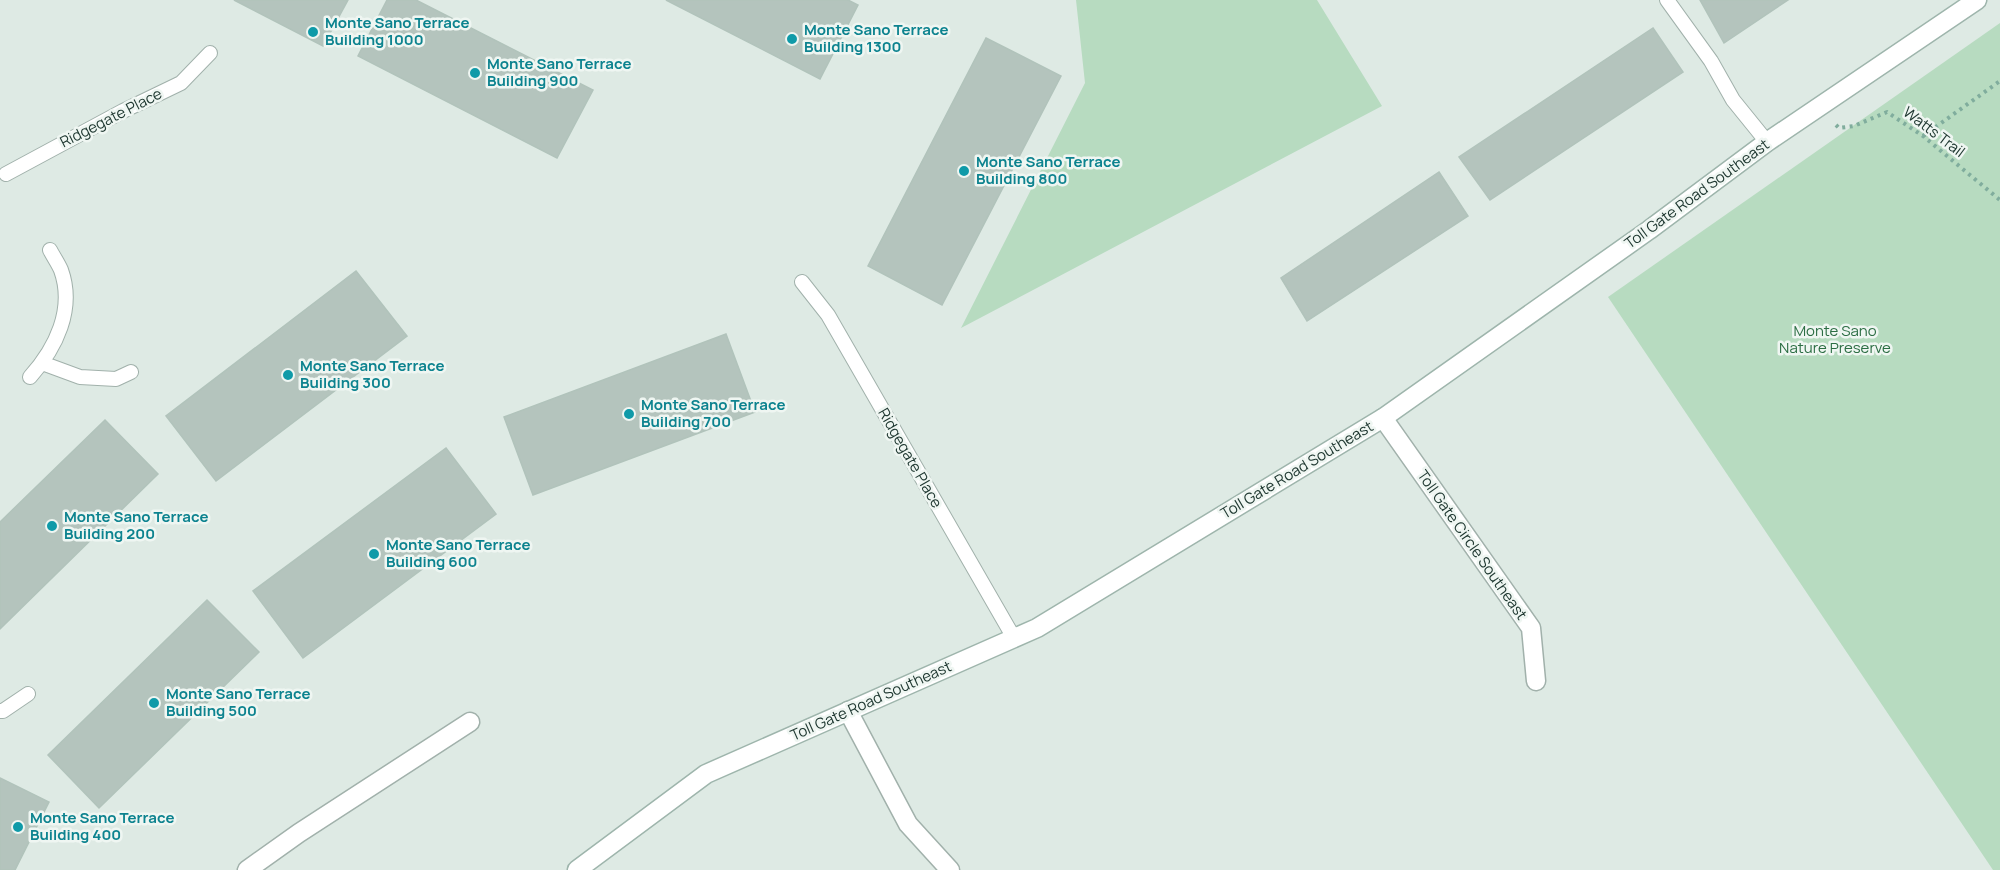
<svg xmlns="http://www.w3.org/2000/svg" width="2000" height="870" viewBox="0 0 2000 870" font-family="Manrope,sans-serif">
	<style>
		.green { fill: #b7dbc0 }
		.building { fill: #b4c4bd; stroke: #b1c3bb; stroke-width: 1.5 }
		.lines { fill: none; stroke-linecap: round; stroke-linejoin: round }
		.lane-casing { stroke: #a1b1ab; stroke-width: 16 }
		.street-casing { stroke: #a1b1ab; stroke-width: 21 }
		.secondary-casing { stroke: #9eb5ac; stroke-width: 21 }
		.path { stroke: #80ad9d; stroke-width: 4; stroke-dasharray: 3 4.5; stroke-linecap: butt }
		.lane { stroke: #fff; stroke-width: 14 }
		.street { stroke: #fff; stroke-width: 18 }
		.secondary { stroke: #fff; stroke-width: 18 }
		.culture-dot { fill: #0f9aa8; stroke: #eff6f2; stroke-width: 2 }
		.labels { text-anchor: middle; stroke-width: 5; stroke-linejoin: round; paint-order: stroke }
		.culture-label { font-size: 15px; font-weight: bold; fill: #0d838f; stroke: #eff6f2; text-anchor: start }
		.street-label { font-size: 15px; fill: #203932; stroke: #eff6f2 }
		.park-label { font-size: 15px; fill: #2c6e44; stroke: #eff6f2 }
	</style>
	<rect width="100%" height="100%" fill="#deeae4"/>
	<g class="green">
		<path d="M 1076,0 L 1317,0 L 1382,106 L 961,328 L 1085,83 Z"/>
		<path d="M 2000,23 L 2000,870 L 1993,870 L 1608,297 Z"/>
	</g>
	<g class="building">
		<path d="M 234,0 L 348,0 L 323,46 Z"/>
		<path d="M 387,0 L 416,0 L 593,90 L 557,158 L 358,56 Z"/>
		<path d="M 666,0 L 848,0 L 858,5 L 820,79 Z"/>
		<path d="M 1700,0 L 1788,0 L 1724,43 Z"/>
		<path d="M 1653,28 L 1683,72 L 1490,200 L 1459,157 Z"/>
		<path d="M 986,38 L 1061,76 L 942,305 L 868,266 Z"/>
		<path d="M 1439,172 L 1468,216 L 1307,321 L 1281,278 Z"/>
		<path d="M 356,271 L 407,336 L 216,481 L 166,416 Z"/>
		<path d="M 726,334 L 755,412 L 533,495 L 504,417 Z"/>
		<path d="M 105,420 L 158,474 L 0,629 L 0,522 Z"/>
		<path d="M 446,448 L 496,514 L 303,658 L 253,591 Z"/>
		<path d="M 207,600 L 259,652 L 99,808 L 48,755 Z"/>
		<path d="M 0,778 L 49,802 L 15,870 L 0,870 Z"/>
	</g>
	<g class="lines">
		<g class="lane-casing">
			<g id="lane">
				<path d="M 1667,0 L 1711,61 L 1733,100 L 1767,142"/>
				<path d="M 6,174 L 123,111 L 181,83 L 210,53"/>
				<path d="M 802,282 L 828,315 L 1014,638"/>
				<path d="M 42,363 L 80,377 L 116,379 L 131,372"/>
				<path d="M 30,377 C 56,348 75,309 61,270 C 58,263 53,256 50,250"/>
				<path d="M 0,711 L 3,711 L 28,694"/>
			</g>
		</g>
		<g class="street-casing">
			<g id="street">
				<path d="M 1383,418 L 1531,628 L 1536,681"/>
				<path d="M 848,711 L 908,824 L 950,870"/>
				<path d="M 247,870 L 299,833 L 470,722"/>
			</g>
		</g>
		<g class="secondary-casing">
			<path id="secondary" d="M 577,870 L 706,774 L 1037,628 L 1383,418 L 1649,230 L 1767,142 L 1977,0"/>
		</g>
		<g class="path">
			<path d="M 1836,125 L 1839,128 L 1854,126 L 1887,112 L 1923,136 L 2000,200"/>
			<path d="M 1923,136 L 2000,81"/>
		</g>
		<use href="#lane" class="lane"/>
		<use href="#street" class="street"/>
		<use href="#secondary" class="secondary"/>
	</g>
	<g class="culture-dot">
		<circle cx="313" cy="32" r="6"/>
		<circle cx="792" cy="39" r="6"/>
		<circle cx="475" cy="73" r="6"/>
		<circle cx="964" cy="171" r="6"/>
		<circle cx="288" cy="375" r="6"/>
		<circle cx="629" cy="414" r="6"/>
		<circle cx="52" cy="526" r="6"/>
		<circle cx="374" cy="554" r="6"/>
		<circle cx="154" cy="703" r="6"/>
		<circle cx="18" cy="827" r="6"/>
	</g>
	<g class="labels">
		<g class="culture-label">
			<text x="325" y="28">Monte Sano Terrace<tspan x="325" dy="17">Building 1000</tspan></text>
			<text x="804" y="35">Monte Sano Terrace<tspan x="804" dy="17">Building 1300</tspan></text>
			<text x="487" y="69">Monte Sano Terrace<tspan x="487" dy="17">Building 900</tspan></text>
			<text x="976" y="167">Monte Sano Terrace<tspan x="976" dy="17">Building 800</tspan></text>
			<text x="300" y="371">Monte Sano Terrace<tspan x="300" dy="17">Building 300</tspan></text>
			<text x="641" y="410">Monte Sano Terrace<tspan x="641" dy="17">Building 700</tspan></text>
			<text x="64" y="522">Monte Sano Terrace<tspan x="64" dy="17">Building 200</tspan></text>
			<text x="386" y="550">Monte Sano Terrace<tspan x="386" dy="17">Building 600</tspan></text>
			<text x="166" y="699">Monte Sano Terrace<tspan x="166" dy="17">Building 500</tspan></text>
			<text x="30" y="823">Monte Sano Terrace<tspan x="30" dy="17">Building 400</tspan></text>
		</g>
		<g class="street-label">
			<text transform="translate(111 118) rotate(-27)" y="5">Ridgegate Place</text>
			<text transform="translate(1934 132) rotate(37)" y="5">Watts Trail</text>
			<text transform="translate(1697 194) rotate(-36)" y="5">Toll Gate Road Southeast</text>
			<text transform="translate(910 458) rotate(60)" y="5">Ridgegate Place</text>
			<text transform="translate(1297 470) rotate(-31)" y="5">Toll Gate Road Southeast</text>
			<text transform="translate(1472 545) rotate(55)" y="5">Toll Gate Circle Southeast</text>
			<text transform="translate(871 701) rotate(-24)" y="5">Toll Gate Road Southeast</text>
		</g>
		<g class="park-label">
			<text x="1835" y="336">Monte Sano<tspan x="1835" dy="17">Nature Preserve</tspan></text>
		</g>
	</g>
</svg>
